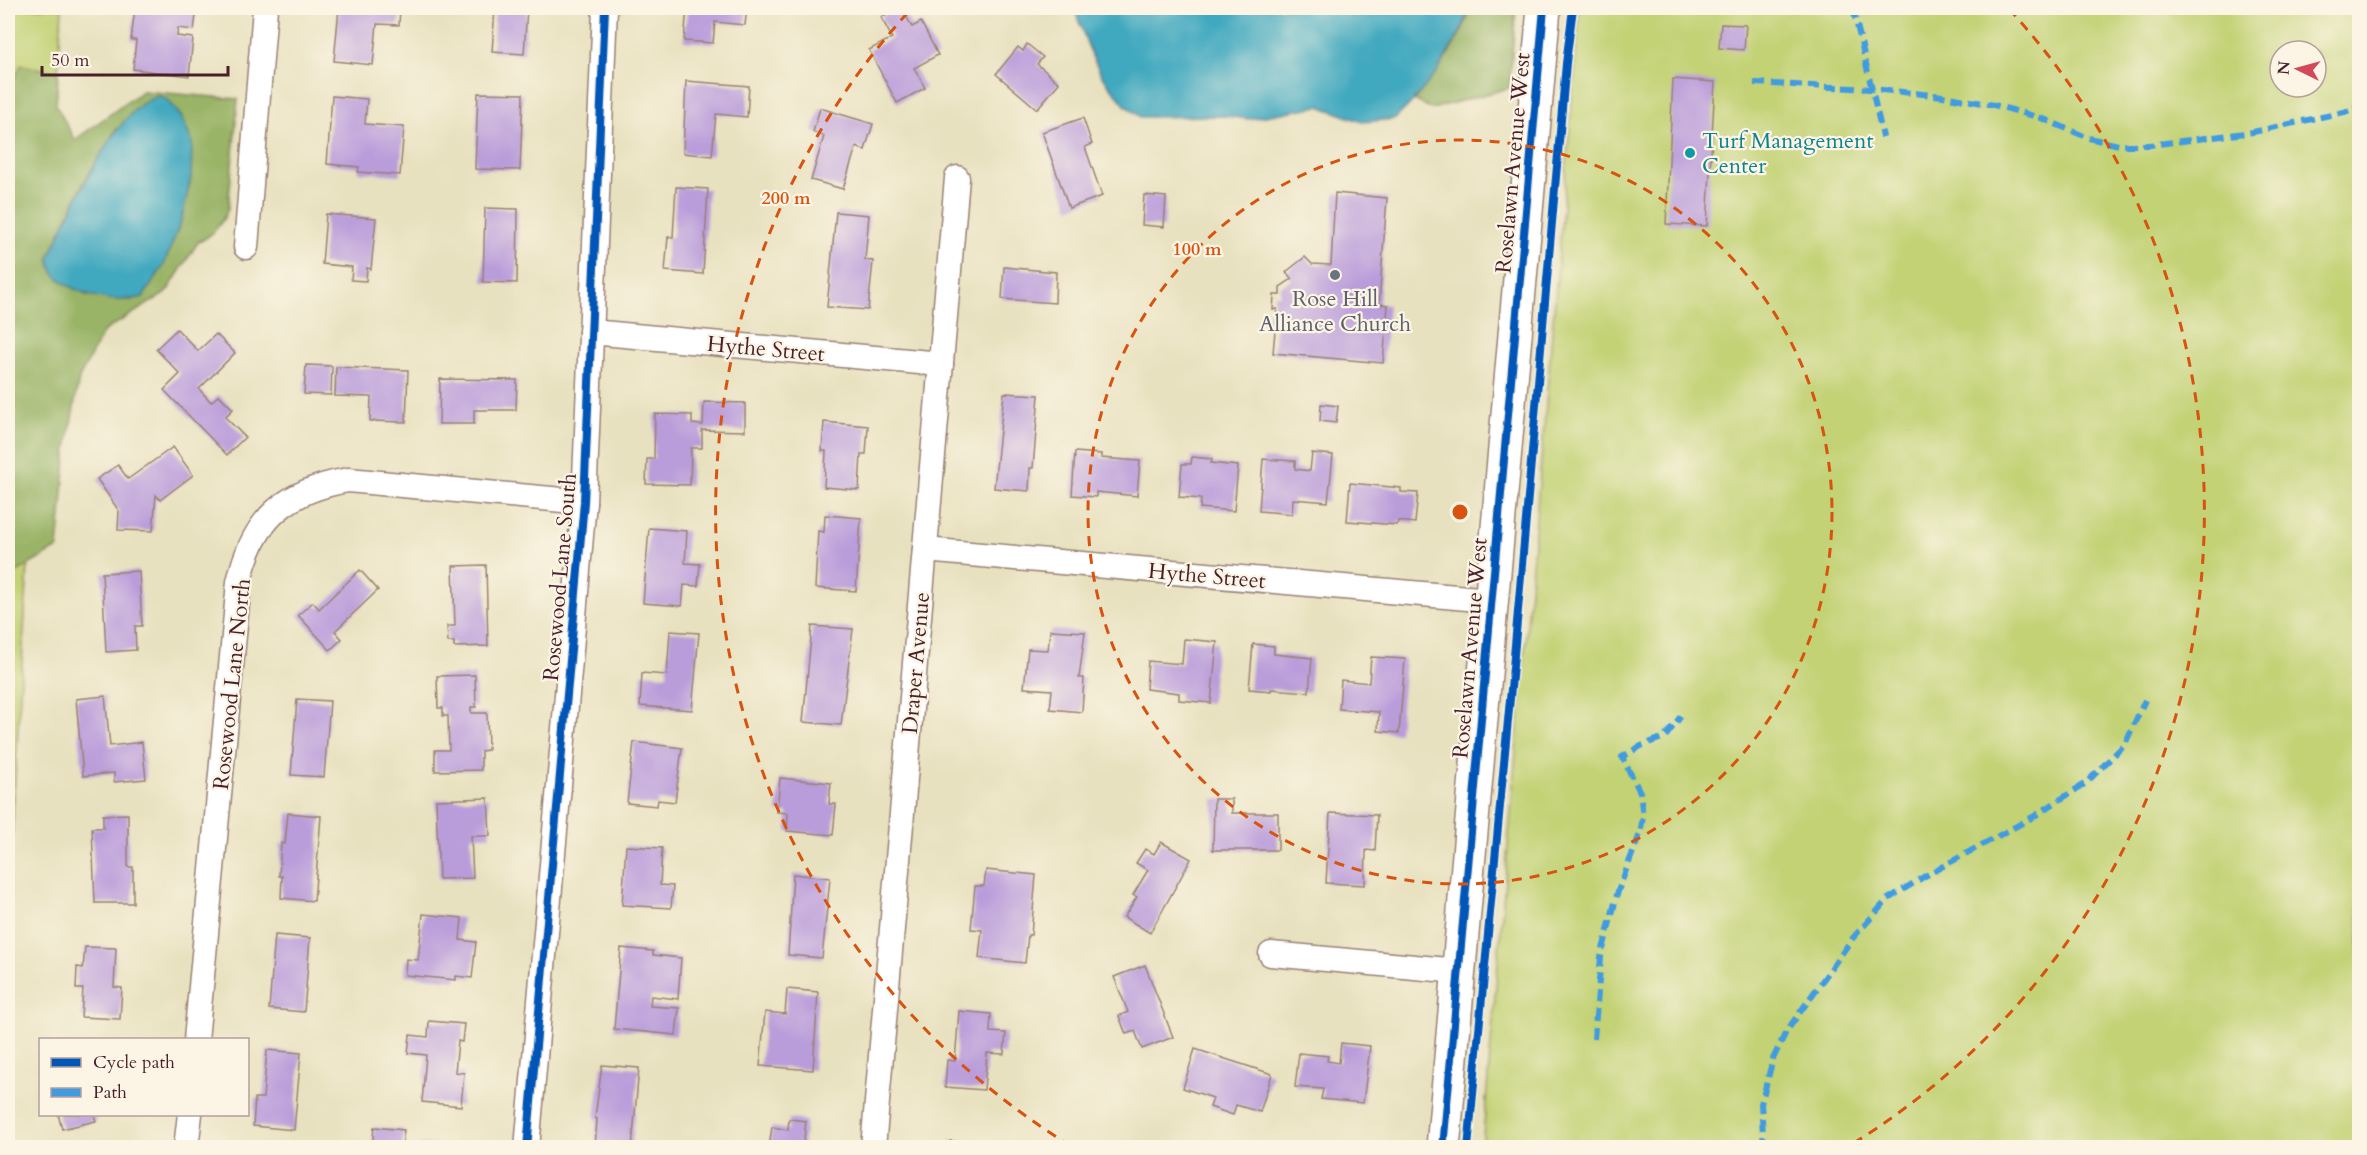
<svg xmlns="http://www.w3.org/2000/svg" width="2367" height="1155" viewBox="0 0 2367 1155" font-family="Cardo,serif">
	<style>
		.green { fill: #c2d274; stroke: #867850; stroke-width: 1.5; fill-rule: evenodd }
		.forest { fill: #99b466; stroke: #726a48; stroke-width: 1.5; fill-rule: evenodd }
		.water { fill: #3fa8bf; stroke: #446475; stroke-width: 1.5 }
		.building { fill: #b99cda }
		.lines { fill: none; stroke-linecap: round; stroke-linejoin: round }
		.street-casing { stroke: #998075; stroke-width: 27 }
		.secondary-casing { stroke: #998075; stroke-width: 36 }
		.street { stroke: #fff; stroke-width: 24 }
		.secondary { stroke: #fff; stroke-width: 33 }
		.quiet { stroke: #409be1; stroke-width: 6; stroke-dasharray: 12 6; stroke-linecap: butt }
		.cycleway-casing { stroke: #fcf5e5; stroke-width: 11 }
		.cycleway { stroke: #0057b8; stroke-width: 8 }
		.ring { fill: none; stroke: #d8530f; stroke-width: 3; stroke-dasharray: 10 8 }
		.culture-dot { fill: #0f9aa8; stroke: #fcf5e5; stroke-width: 2 }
		.worship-dot { fill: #6b7280; stroke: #fcf5e5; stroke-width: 2 }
		.labels { text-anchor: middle; stroke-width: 4.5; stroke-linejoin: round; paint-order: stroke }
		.culture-label { font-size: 22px; fill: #0d838f; stroke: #fcf5e5; text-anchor: start }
		.street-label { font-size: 22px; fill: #4a1f2b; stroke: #fcf5e5 }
		.worship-label { font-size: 22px; fill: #5b616d; stroke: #fcf5e5 }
		.centre { fill: #d8530f; stroke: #fcf5e5; stroke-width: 3 }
		.ring-label { font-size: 18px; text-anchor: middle; font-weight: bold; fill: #d8530f; stroke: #fcf5e5; stroke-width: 4.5; stroke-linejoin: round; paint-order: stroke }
	</style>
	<rect width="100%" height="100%" fill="#fcf5e5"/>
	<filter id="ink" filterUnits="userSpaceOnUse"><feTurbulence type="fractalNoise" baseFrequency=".0167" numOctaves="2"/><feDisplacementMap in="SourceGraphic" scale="12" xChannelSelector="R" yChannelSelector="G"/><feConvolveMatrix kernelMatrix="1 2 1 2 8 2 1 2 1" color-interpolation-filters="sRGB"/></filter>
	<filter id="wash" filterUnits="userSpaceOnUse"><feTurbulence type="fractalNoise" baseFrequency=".008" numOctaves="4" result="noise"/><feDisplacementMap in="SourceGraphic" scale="24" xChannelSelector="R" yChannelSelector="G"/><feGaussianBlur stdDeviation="1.35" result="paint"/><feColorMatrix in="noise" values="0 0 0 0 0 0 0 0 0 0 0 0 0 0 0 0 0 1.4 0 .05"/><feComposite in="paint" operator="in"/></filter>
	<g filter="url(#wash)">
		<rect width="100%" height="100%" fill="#e8e1bf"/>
		<g class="green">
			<path d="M 8,8 L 62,8 L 8,892 Z"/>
			<path d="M 1580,8 L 2359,8 L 2359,1147 L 1482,1148 ZM 2280,51 L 2316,51 L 2316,87 L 2280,87 Z"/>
		</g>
		<g class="forest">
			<path d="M 1470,8 L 1516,8 L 1509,88 L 1432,109 L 1414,100 C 1432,78 1465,35 1470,8 Z"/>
			<path d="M 21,65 L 58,72 L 56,105 L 75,140 L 142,91 L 238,99 L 228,209 C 223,222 212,237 198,242 L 166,293 L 104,331 L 79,378 L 67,447 L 58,548 L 8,577 L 8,91 ZM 116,129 L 131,300 L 86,295 L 49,258 L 81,187 Z"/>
			<path d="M 8,808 L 12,818 L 8,892 Z"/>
		</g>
		<g class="water">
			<path d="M 1074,8 L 1470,8 L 1460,33 L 1436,73 L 1414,100 L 1395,119 L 1362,122 L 1319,106 L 1249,119 L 1225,116 L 1140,117 L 1125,105 L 1102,76 L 1091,54 Z"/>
			<path d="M 160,96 L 166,99 L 181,116 L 192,142 L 191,178 L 181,221 L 164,265 L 143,297 C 115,305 76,296 55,275 C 52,271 50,263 49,258 C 67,219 116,102 160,96 Z"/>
		</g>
		<g id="blocks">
			<g class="building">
				<path d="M 135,8 L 197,8 L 194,30 L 178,28 L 177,36 L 193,38 L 189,76 L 133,69 L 136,40 L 131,40 Z"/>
				<path d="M 339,8 L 400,8 L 399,25 L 377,24 L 373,65 L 334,61 Z"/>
				<path d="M 495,8 L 527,8 L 524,54 L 492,52 Z"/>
				<path d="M 687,8 L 747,8 L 745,25 L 715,22 L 713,43 L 684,41 Z"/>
				<path d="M 899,8 L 902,8 L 912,27 L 921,22 L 938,55 L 914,68 L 925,88 L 897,103 L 869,50 L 892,38 L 881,17 Z"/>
				<path d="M 1721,24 L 1746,25 L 1744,50 L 1719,48 Z"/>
				<path d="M 1027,44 L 1043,57 L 1037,64 L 1059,83 L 1037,109 L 996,74 L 1018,47 L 1023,51 Z"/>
				<path d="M 1673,79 L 1715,82 L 1707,226 L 1666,224 Z"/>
				<path d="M 686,81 L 749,86 L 747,117 L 716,114 L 712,156 L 683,153 Z"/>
				<path d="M 478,93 L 523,94 L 520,170 L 475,169 Z"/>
				<path d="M 332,96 L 367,99 L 365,124 L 404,127 L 400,175 L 358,172 L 359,167 L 327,164 Z"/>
				<path d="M 820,108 L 873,124 L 865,150 L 856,147 L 843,189 L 811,180 L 824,136 L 813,132 Z"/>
				<path d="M 1083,118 L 1092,144 L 1085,147 L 1102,196 L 1069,208 L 1042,132 Z"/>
				<path d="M 676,187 L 708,189 L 703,274 L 665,271 L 668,237 L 673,237 Z"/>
				<path d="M 1335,193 L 1387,198 L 1379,304 L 1388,305 L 1383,363 L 1273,353 L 1277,309 L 1273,310 L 1274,295 L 1280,295 L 1280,287 L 1292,279 L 1286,272 L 1305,257 L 1312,264 L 1331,265 Z"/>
				<path d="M 1144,195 L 1166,197 L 1164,227 L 1142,225 Z"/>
				<path d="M 485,208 L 518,209 L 517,283 L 483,282 Z"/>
				<path d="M 836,212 L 869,215 L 865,260 L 873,261 L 868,310 L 827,307 Z"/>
				<path d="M 326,214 L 376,218 L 371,269 L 367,268 L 366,281 L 351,280 L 352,267 L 322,264 Z"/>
				<path d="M 1004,267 L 1056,272 L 1055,303 L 1002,299 Z"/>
				<path d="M 177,329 L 198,351 L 216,334 L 235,353 L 199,389 L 211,402 L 219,395 L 233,409 L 225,417 L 245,437 L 227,455 L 164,390 L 180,374 L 156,349 Z"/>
				<path d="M 306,365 L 332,366 L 331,395 L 304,394 Z"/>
				<path d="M 336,367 L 408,370 L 406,422 L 370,421 L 371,397 L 335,396 Z"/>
				<path d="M 440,379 L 517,380 L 516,410 L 474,410 L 474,424 L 439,424 Z"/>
				<path d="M 1004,393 L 1039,395 L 1033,468 L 1030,468 L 1029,491 L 994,488 Z"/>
				<path d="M 704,402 L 745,403 L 745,431 L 702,430 L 702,448 L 691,448 L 690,485 L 646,484 L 647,459 L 654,459 L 655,414 L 692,415 L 692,424 L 703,425 Z"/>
				<path d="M 1321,404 L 1338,406 L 1336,423 L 1320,421 Z"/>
				<path d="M 824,422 L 868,426 L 866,454 L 861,454 L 859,490 L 824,487 L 826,451 L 822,451 Z"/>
				<path d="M 173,447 L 193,475 L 160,500 L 156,495 L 153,531 L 118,530 L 119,511 L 97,479 L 118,465 L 128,479 Z"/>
				<path d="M 1075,452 L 1101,454 L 1101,458 L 1140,461 L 1137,496 L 1096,492 L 1096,497 L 1072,495 Z"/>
				<path d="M 1312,453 L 1333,455 L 1328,502 L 1293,499 L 1292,514 L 1259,511 L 1263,459 L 1295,461 L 1295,469 L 1310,471 Z"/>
				<path d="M 1192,457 L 1212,459 L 1211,463 L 1238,466 L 1234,511 L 1200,508 L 1201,499 L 1179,497 L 1182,464 L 1191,464 Z"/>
				<path d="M 1350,483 L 1401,488 L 1401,492 L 1418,493 L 1415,523 L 1398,521 L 1397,525 L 1347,521 Z"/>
				<path d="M 825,515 L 861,518 L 856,591 L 815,588 L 818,531 L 824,532 Z"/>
				<path d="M 649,528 L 687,531 L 685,563 L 700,564 L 698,586 L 684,585 L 682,606 L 643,603 Z"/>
				<path d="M 486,565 L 488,646 L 454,647 L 454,642 L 448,642 L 447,626 L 455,626 L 453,566 Z"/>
				<path d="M 360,570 L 378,590 L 335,631 L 342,639 L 330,650 L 298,615 L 313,602 L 319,609 Z"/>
				<path d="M 139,571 L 142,626 L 135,626 L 136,650 L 106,652 L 102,573 Z"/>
				<path d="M 812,626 L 853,629 L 841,725 L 803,722 Z"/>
				<path d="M 1050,630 L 1085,632 L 1079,678 L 1084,678 L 1082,712 L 1050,709 L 1052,690 L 1024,688 L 1028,649 L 1048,650 Z"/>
				<path d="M 670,631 L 699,633 L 692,710 L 640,706 L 642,673 L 667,675 Z"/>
				<path d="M 1184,639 L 1217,642 L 1211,703 L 1179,700 L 1179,693 L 1146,689 L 1148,661 L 1182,664 Z"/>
				<path d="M 1253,644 L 1274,646 L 1274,654 L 1312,658 L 1309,692 L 1271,689 L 1271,691 L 1249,689 Z"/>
				<path d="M 1371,657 L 1405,659 L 1399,733 L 1378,731 L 1379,712 L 1339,709 L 1341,680 L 1369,683 Z"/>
				<path d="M 475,675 L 476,707 L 471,707 L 471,713 L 487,713 L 488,750 L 481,751 L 481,770 L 435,771 L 435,750 L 449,750 L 448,716 L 443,716 L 443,708 L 438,708 L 437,676 Z"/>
				<path d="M 105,696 L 110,746 L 142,742 L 146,779 L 114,782 L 114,773 L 83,776 L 76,699 Z"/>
				<path d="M 297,699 L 330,701 L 324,777 L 291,775 Z"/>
				<path d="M 634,742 L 682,748 L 675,802 L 658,800 L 657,806 L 627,803 Z"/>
				<path d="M 780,778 L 831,783 L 829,804 L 836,804 L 833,835 L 787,831 L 788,813 L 777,812 Z"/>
				<path d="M 488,798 L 490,836 L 471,836 L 473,878 L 439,879 L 436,800 Z"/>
				<path d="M 1214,799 L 1232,799 L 1232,813 L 1278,813 L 1278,850 L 1213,850 Z"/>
				<path d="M 288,813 L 321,816 L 314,901 L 281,898 L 282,876 L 279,876 L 281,843 L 285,844 Z"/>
				<path d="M 1330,813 L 1377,815 L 1375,851 L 1366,850 L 1365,885 L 1326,883 Z"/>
				<path d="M 128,814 L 128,867 L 133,867 L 133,903 L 95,903 L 92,828 L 103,828 L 103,815 Z"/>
				<path d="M 1161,842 L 1191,859 L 1150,933 L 1124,917 L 1137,897 L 1133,895 L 1148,870 L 1136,863 L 1145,849 L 1154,854 Z"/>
				<path d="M 626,846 L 662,848 L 660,885 L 673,886 L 671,908 L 622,905 Z"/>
				<path d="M 986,870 L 1036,875 L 1031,935 L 1028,935 L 1025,963 L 979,958 L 982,930 L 971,929 L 975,886 L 984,886 Z"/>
				<path d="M 793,874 L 830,878 L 822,958 L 788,955 Z"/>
				<path d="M 423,914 L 462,918 L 460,940 L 476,942 L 472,978 L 456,976 L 456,980 L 405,975 L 406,959 L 418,960 Z"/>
				<path d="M 275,935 L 310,938 L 304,1012 L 269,1009 Z"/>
				<path d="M 85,947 L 116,948 L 114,987 L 122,988 L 120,1019 L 81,1017 L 83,989 L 76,989 L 77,967 L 83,968 Z"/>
				<path d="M 621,948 L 653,951 L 653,955 L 681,958 L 678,999 L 651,996 L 650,1006 L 679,1008 L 676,1035 L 614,1029 Z"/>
				<path d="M 1145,965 L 1173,1037 L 1142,1049 L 1135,1031 L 1126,1034 L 1119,1016 L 1128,1012 L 1114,977 Z"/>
				<path d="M 787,989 L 818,992 L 813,1070 L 760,1066 L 765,1012 L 785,1014 Z"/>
				<path d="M 959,1011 L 991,1014 L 990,1032 L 1006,1033 L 1004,1054 L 987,1053 L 984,1090 L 945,1087 L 947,1060 L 955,1061 Z"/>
				<path d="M 429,1021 L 464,1024 L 462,1042 L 458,1041 L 455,1072 L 464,1073 L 461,1106 L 422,1102 L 426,1055 L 408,1053 L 410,1035 L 428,1037 Z"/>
				<path d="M 1341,1043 L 1370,1046 L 1363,1103 L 1321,1099 L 1323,1089 L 1295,1087 L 1299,1053 L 1328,1056 L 1327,1061 L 1339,1063 Z"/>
				<path d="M 1195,1049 L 1272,1074 L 1260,1112 L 1236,1105 L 1233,1115 L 1210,1107 L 1213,1098 L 1183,1088 Z"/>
				<path d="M 267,1050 L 301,1053 L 294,1130 L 253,1126 L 255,1098 L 263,1098 Z"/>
				<path d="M 602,1065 L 639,1068 L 632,1148 L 595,1147 L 597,1119 L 595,1118 Z"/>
				<path d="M 58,1114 L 94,1114 L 96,1121 L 62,1129 Z"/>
				<path d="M 789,1119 L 806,1121 L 803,1148 L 769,1148 L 772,1127 L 788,1130 Z"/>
				<path d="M 374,1127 L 404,1130 L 402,1148 L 372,1148 Z"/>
				<path d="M 950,1141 L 994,1145 L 994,1148 L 949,1148 Z"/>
				<path d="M 420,1144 L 444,1146 L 444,1148 L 420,1148 Z"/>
			</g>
		</g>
	</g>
	<g filter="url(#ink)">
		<use href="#blocks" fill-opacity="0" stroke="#998075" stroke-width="1.5"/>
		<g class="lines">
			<g class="street-casing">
				<g id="street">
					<path d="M 246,247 L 265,8"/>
					<path d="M 591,332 L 941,364"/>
					<path d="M 925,550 L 1490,600"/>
					<path d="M 1271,954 L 1459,971"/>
					<path d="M 196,1040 L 239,582 C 253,519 285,491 348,480 L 584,502"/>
					<path d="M 186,1148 L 190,1114"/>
					<path d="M 527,1148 L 584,502 L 605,8"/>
					<path d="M 873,1148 L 957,178"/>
				</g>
			</g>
			<g class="secondary-casing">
				<path id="secondary" d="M 1443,1148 L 1544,8"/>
			</g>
			<use href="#street" class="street"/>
			<use href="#secondary" class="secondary"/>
			<g class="quiet">
				<path d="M 1853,8 L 1883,137"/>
				<path d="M 1754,83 L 1871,89 L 1943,96 L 1994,105 L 2041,118 L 2089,138 L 2119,145 L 2150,145 L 2253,132 L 2349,111 L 2360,105"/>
				<path d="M 1594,1039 L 1601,957 L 1618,891 L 1640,834 L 1643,817 L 1640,792 L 1622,757 L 1643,745 L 1665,737 L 1681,716"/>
				<path d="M 1764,1148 L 1761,1104 L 1773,1059 L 1786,1032 L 1852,939 L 1888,899 L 1925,876 L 2033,817 L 2086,783 L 2125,744 L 2145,700"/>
			</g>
			<g class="cycleway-casing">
				<g id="cycleway">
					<path d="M 527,1148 L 584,502 L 605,8"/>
					<path d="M 1443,1148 L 1544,8"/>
					<path d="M 1468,1148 L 1514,656 L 1566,63 L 1573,8"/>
				</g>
			</g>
			<use href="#cycleway" class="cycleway"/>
		</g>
	</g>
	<g class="ring">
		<circle cx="1460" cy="512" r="372"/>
		<path d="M1071 1146A744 744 0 0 1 911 9M2009 9A744 744 0 0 1 1849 1146"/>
	</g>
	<circle class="culture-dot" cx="1690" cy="153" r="6"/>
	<circle class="worship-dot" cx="1335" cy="275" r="6"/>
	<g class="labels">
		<g class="culture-label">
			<text x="1702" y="148">Turf Management<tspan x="1702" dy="25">Center</tspan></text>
		</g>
		<g class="street-label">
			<text transform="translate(1512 163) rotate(-85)" y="8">Roselawn Avenue West</text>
			<text transform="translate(766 348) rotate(5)" y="8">Hythe Street</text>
			<text transform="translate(1207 575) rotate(5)" y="8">Hythe Street</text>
			<text transform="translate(559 577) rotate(-85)" y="8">Rosewood Lane South</text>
			<text transform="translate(1469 648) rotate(-85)" y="8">Roselawn Avenue West</text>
			<text transform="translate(915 663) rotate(-85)" y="8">Draper Avenue</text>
			<text transform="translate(231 684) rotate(-84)" y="8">Rosewood Lane North</text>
		</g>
		<g class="worship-label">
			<text x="1335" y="306">Rose Hill<tspan x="1335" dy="25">Alliance Church</tspan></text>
		</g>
	</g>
	<circle cx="1460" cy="512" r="9" class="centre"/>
	<g class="ring-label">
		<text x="786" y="204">200 m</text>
		<text x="1197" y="255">100 m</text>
	</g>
	<rect width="2367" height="1155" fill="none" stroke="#fcf5e5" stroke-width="30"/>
	<rect x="39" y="1038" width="210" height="78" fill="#fcf5e5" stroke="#b59f9b" stroke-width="1.5"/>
	<rect x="51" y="1058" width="30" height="9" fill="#0057b8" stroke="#b59f9b" stroke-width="1.5"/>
	<text x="93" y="1068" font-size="18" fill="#4a1f2b">Cycle path</text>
	<rect x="51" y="1088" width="30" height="9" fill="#409be1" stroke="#b59f9b" stroke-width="1.5"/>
	<text x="93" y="1098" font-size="18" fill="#4a1f2b">Path</text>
	<g transform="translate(2298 69) rotate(275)"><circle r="28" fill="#fcf5e5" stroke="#b59f9b" stroke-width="1.5"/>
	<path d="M0-4.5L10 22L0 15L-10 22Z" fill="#d1495b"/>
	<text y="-9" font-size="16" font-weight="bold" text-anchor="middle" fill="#4a1f2b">N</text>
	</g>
	<path d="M42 66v9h186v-9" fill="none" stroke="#4a1f2b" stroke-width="3"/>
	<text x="51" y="66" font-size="18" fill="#4a1f2b" stroke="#fcf5e5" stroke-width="4.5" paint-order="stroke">50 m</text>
</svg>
